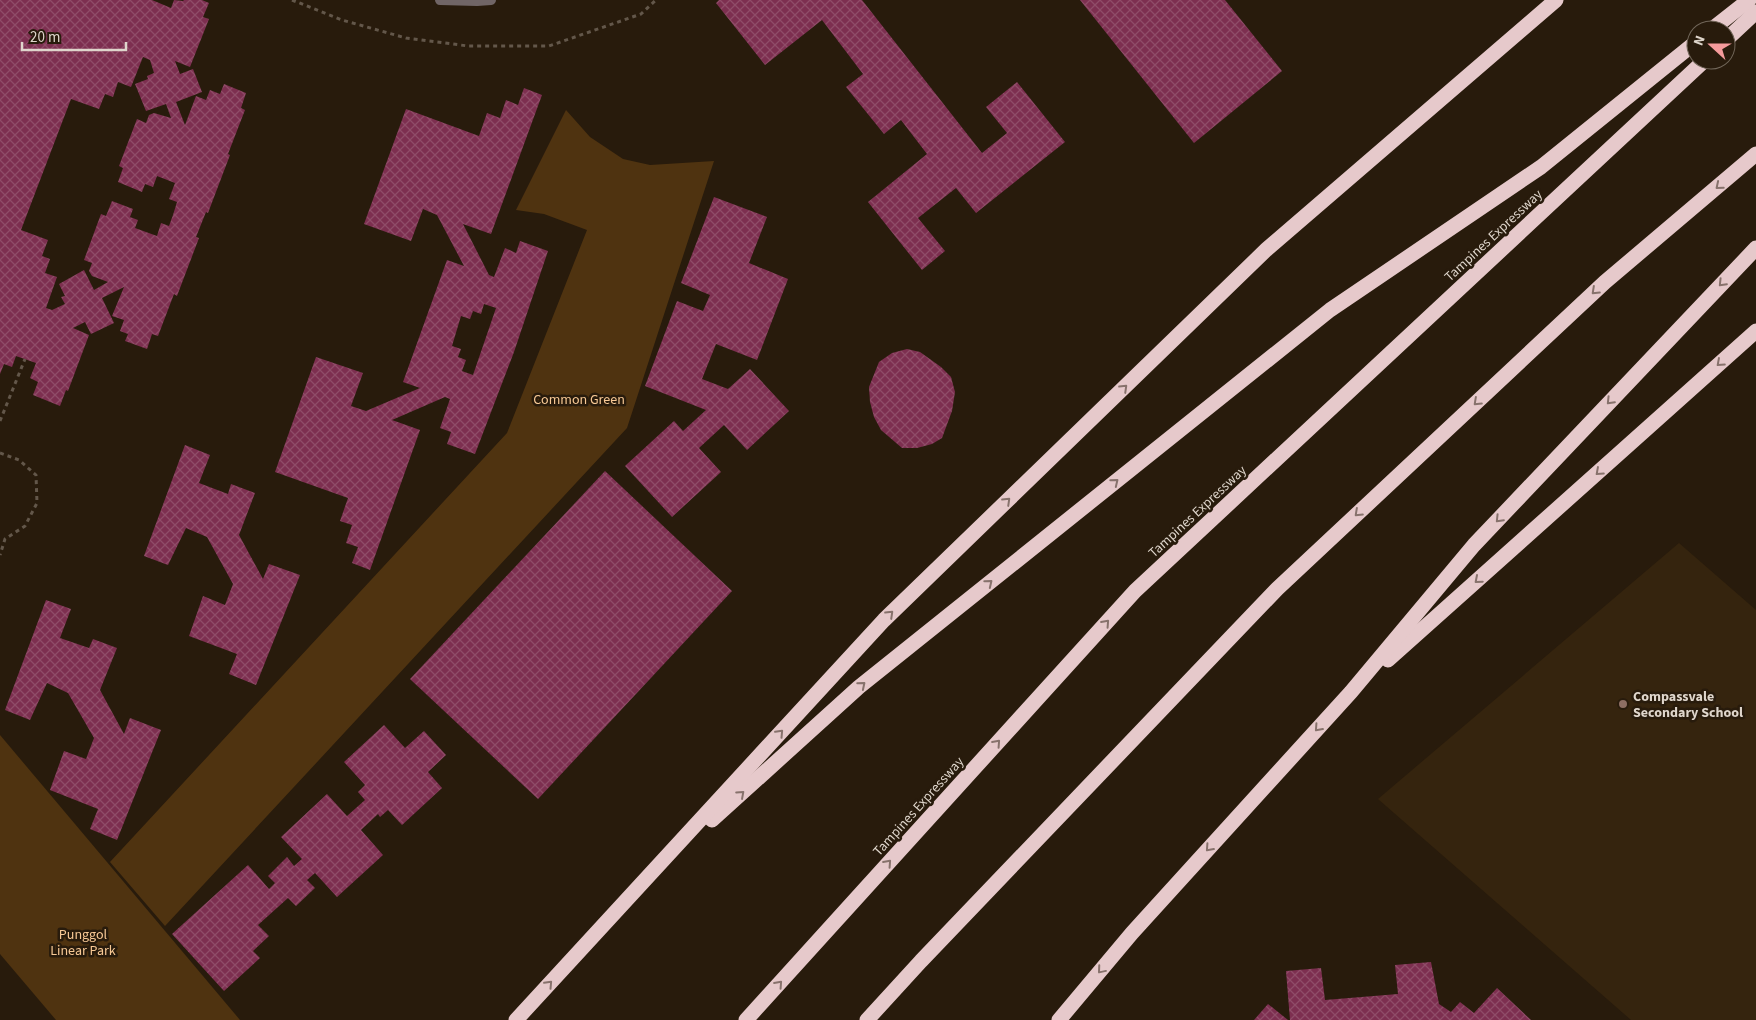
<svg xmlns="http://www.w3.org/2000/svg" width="1756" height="1020" viewBox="0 0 1756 1020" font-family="'Source Sans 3',sans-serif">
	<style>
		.built { fill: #35240e }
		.park { fill: #4f3310 }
		.building { fill: url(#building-cross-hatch); fill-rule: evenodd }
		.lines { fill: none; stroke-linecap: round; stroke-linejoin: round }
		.path { stroke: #63574a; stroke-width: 3; stroke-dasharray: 4 4; stroke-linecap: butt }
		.minor { stroke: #706566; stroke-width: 10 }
		.motorway { stroke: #e6c9cb; stroke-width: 15 }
		.oneway { stroke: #87726c }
		.education-dot { fill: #8d6e63; stroke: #281b0c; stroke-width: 2 }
		.labels { text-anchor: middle; stroke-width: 5; stroke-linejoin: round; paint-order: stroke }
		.street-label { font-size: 14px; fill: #dfd6cc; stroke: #281b0c }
		.park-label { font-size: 14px; fill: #f8c995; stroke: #281b0c }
		.poi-label { font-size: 14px; font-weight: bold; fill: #dfd6cc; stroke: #281b0c; text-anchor: start }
	</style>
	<defs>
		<pattern id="building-cross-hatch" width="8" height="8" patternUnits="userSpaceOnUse" patternTransform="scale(1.25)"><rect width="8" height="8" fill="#7d2f50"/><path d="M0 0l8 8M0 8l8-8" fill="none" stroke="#8f4c68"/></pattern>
	</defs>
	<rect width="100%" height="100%" fill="#281b0c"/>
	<path class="built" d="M 1679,543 L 1756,610 L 1756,1020 L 1631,1020 L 1378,799 Z"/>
	<g class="park">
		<path d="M 566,110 L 590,137 L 623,159 L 650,165 L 714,161 L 627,428 L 165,926 L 110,862 L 507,433 L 587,230 L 544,214 L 516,210 Z"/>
		<path d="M 0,735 L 240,1020 L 56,1020 L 0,954 Z"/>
	</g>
	<g class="building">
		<path d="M 0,0 L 152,0 L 171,8 L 174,0 L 183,1 L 184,0 L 202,0 L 209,3 L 203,17 L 209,19 L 190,67 L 175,61 L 180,74 L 193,69 L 202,92 L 176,102 L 185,125 L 196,96 L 206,100 L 210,90 L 220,94 L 224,84 L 246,93 L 241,108 L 245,110 L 228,154 L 230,155 L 208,213 L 206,212 L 196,237 L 199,238 L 177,296 L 174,294 L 158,336 L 152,334 L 147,349 L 125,341 L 128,334 L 120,331 L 124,320 L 112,316 L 124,287 L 102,298 L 114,323 L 91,334 L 85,322 L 73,328 L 89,335 L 68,391 L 66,390 L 60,406 L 33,395 L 38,382 L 30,378 L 36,363 L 16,356 L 12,367 L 4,364 L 0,374 ZM 143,57 L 150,60 L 154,73 L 147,76 L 148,79 L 135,84 L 146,111 L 166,104 L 171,118 L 154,113 L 149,115 L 146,123 L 137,119 L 119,166 L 123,168 L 118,182 L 142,192 L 145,184 L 153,187 L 157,176 L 175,183 L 169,199 L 177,202 L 173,215 L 169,226 L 161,223 L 157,236 L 135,228 L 138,220 L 130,217 L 133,209 L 112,201 L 106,216 L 101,214 L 84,260 L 92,263 L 89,271 L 92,276 L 108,282 L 94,290 L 84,270 L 59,284 L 65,296 L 61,297 L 65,304 L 52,310 L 46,308 L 57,277 L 45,273 L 50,259 L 42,256 L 48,240 L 21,230 L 71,99 L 99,109 L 105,94 L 113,97 L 118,82 L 131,87 Z"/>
		<path d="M 719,0 L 862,0 L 982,153 L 1007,133 L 986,107 L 1017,82 L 1065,142 L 976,213 L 956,188 L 918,218 L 945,251 L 922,270 L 868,202 L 927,154 L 901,120 L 884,134 L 846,87 L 863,74 L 822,20 L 765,65 L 716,3 Z"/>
		<path d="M 1080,0 L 1225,0 L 1282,71 L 1194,143 Z"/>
		<path d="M 524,88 L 542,95 L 491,234 L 463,224 L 489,275 L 494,277 L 505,248 L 516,253 L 520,241 L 548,251 L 514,352 L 475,454 L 447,444 L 451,432 L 440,428 L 450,399 L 445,397 L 392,420 L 420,430 L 370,570 L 352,563 L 358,547 L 346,543 L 352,525 L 340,521 L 348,498 L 275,472 L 316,357 L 363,373 L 351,406 L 366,411 L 420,388 L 403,382 L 447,260 L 464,266 L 437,215 L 423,209 L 411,241 L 364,224 L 406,109 L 479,136 L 487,113 L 500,118 L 506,100 L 518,105 ZM 484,304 L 496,308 L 473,375 L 462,371 L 466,360 L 458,357 L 461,349 L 452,346 L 461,316 L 470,319 L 473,311 L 481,314 Z"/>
		<path d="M 714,197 L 767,217 L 749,263 L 788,279 L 757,360 L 716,344 L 702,379 L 728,389 L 750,369 L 789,411 L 747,450 L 724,425 L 699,448 L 721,472 L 672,517 L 625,466 L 674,421 L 683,431 L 706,410 L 645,386 L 677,301 L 703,311 L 710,295 L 681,283 Z"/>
		<path d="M 907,349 L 920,352 L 941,367 L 951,377 L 955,392 L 952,411 L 942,438 L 932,444 L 917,448 L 902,448 L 881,430 L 874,417 L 870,402 L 869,387 L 879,362 L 892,353 Z"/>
		<path d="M 185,445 L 210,455 L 199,483 L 228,494 L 231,484 L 255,493 L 239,535 L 263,579 L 269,564 L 300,575 L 256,685 L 229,674 L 237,654 L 189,636 L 203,596 L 225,605 L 233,584 L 207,537 L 186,528 L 168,565 L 144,556 Z"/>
		<path d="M 605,471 L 732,591 L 538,799 L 410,679 Z"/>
		<path d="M 46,600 L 71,609 L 60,638 L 89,648 L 93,639 L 117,648 L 100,690 L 124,734 L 130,718 L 161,730 L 117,840 L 90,829 L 98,809 L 50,790 L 64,751 L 86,759 L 94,738 L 68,693 L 47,683 L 30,720 L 5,710 Z"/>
		<path d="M 384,725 L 405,748 L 424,731 L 446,755 L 428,772 L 442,788 L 402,825 L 388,810 L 380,817 L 378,814 L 361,830 L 383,855 L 337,897 L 315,873 L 307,880 L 315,888 L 296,906 L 288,898 L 258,925 L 269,936 L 253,951 L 260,958 L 224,991 L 172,934 L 248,865 L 269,889 L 275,883 L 268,876 L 287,857 L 294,866 L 302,859 L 281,837 L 327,794 L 347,816 L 365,800 L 358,792 L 365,785 L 344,762 Z"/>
		<path d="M 1431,962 L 1439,1004 L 1451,1012 L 1460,1002 L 1474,1013 L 1497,988 L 1531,1020 L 1290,1020 L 1286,971 L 1321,968 L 1325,1000 L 1398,994 L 1395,965 Z"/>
		<path d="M 1268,1004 L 1288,1020 L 1254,1020 Z"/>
	</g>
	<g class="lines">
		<g class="path">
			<path d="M 292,0 L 342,20 L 406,38 L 468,46 L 549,46 L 641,14 L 656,0"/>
			<path d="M 0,421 L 25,359"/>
			<path d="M 0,453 L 19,460 L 36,475 L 37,503 L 25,526 L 5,539 L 0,555"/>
		</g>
		<path class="minor" d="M 440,0 L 477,1 L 491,0"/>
		<g class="motorway">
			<path d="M 1711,30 L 1749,0"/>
			<path d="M 1726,40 L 1756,12"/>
			<path d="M 1388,660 L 1756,331"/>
			<path d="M 712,820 L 859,687 L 1330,310 L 1541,167 L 1696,42"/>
			<path d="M 516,1020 L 884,620 L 1267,249 L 1556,0"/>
			<path d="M 746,1020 L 1135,591 L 1705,60"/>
			<path d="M 867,1020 L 921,961 L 1277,589 L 1605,282 L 1756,154"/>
			<path d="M 1059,1020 L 1132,933 L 1351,692 L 1474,545 L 1756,248"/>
		</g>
	</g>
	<defs><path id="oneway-chevron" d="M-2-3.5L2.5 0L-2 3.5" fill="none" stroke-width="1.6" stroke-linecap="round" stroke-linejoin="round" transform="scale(1.25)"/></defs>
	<g class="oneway">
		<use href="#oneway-chevron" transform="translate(1719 186) rotate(140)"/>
		<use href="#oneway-chevron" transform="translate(1722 283) rotate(134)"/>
		<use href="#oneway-chevron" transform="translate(1595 291) rotate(137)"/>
		<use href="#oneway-chevron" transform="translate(1720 363) rotate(138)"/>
		<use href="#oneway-chevron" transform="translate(1124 388) rotate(-44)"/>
		<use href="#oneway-chevron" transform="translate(1610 401) rotate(134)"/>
		<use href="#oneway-chevron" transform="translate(1477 402) rotate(137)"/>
		<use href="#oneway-chevron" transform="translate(1599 472) rotate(138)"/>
		<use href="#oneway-chevron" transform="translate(1115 482) rotate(-39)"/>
		<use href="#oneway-chevron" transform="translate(1007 501) rotate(-44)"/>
		<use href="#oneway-chevron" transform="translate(1358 513) rotate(137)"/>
		<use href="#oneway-chevron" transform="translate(1499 519) rotate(134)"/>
		<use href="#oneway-chevron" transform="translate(1478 580) rotate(139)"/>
		<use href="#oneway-chevron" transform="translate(989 583) rotate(-39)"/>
		<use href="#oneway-chevron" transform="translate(890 614) rotate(-44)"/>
		<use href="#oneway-chevron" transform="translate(1106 623) rotate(-48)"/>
		<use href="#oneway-chevron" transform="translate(862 685) rotate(-40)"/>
		<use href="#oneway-chevron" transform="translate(1318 728) rotate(132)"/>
		<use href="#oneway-chevron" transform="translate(780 733) rotate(-47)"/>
		<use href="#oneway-chevron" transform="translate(997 743) rotate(-48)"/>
		<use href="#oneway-chevron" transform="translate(741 794) rotate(-42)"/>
		<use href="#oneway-chevron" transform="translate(1209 848) rotate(132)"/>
		<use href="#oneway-chevron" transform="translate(888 863) rotate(-48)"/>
		<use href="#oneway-chevron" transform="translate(1101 970) rotate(130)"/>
		<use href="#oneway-chevron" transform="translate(549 984) rotate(-47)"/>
		<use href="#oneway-chevron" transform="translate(779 984) rotate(-48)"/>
	</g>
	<circle class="education-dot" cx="1623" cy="704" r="5"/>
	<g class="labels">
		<g class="street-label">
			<text transform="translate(1493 235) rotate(-43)" y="5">Tampines Expressway</text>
			<text transform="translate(1197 511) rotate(-43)" y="5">Tampines Expressway</text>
			<text transform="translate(918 806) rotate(-48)" y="5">Tampines Expressway</text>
		</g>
		<g class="park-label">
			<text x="579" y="404">Common Green</text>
			<text x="83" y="939">Punggol<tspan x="83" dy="16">Linear Park</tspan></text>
		</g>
		<g class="poi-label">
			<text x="1633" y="701">Compassvale<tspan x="1633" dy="16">Secondary School</tspan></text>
		</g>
	</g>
	<g transform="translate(1711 45) rotate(291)"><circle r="24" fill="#281b0c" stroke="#716659"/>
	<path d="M0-4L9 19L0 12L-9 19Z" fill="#f59b9c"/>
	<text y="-8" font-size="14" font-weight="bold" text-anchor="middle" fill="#dfd6cc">N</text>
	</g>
	<path d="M22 42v8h104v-8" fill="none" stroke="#dfd6cc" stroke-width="2.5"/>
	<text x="30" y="42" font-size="15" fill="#dfd6cc" stroke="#281b0c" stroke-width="4" paint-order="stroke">20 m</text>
</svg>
